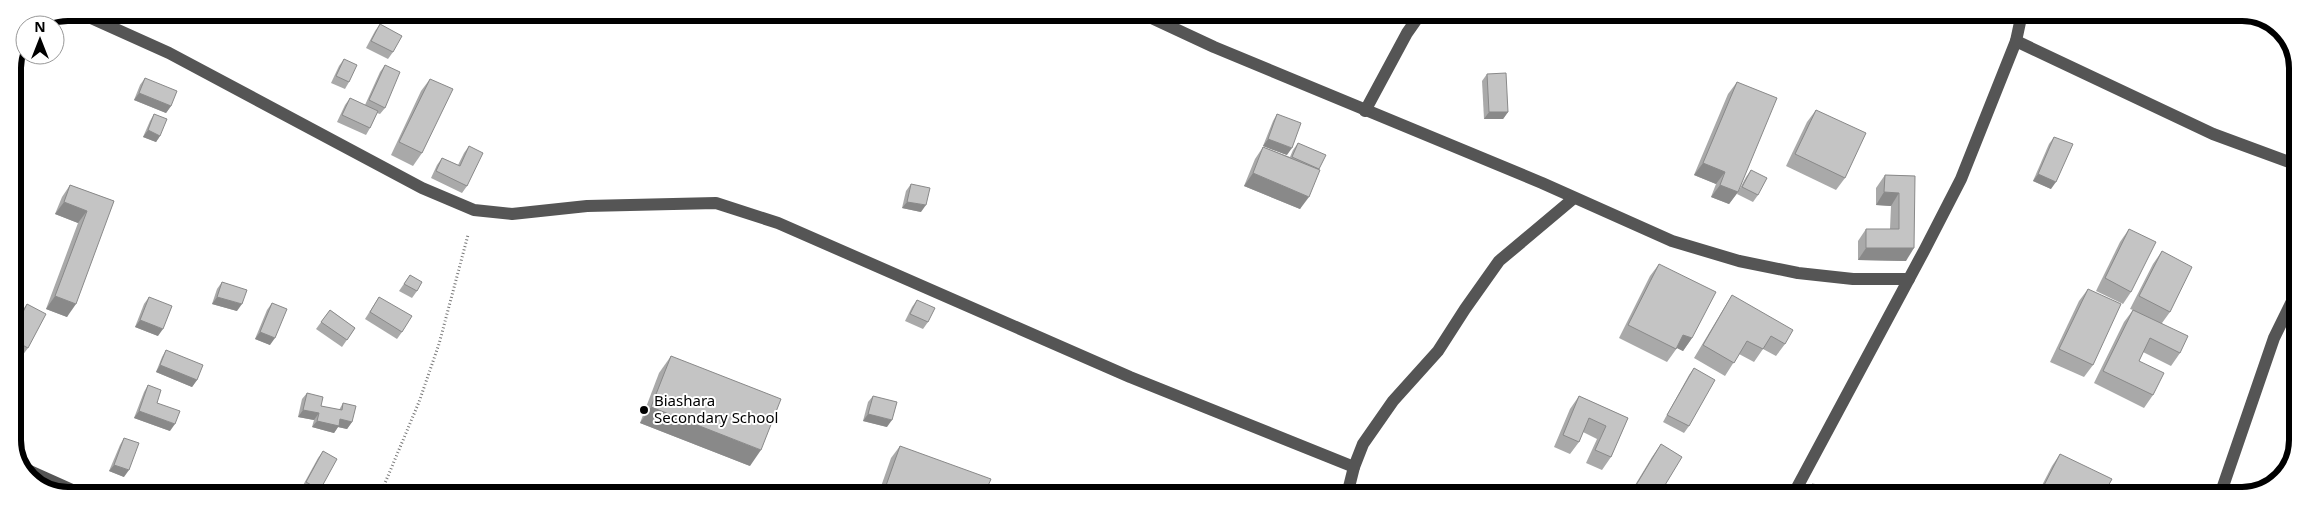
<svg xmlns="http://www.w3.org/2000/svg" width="2310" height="508" viewBox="0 0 2310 508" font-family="'Noto Sans',sans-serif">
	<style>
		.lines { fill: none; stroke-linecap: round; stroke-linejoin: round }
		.path { stroke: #777; stroke-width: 3; stroke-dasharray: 1 2.5; stroke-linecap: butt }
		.minor { stroke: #555; stroke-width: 12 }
		.wall { fill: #a9a9a9 }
		.shaded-wall { fill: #898989 }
		.building { fill: #c4c4c4; stroke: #898989 }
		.poi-dot { fill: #000; stroke: #fff; stroke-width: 2 }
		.labels { text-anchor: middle; stroke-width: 4; stroke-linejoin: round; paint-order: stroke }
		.poi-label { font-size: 15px; fill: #000; stroke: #fff; text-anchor: start }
		.rim { fill: none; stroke: #000; stroke-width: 6 }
	</style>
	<rect width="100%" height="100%" fill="#fff"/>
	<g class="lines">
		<path class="path" d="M 380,495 L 419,402 L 439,344 L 468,235"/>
		<g class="minor">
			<path d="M 80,13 L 169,53 L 422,188 L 474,210 L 512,214 L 587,206 L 716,203 L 778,223 L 1130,377 L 1354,467"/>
			<path d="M 1141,13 L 1214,47 L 1542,183 L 1672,241 L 1739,261 L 1798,273 L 1853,279 L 1909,279"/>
			<path d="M 24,39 L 25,39"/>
			<path d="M 2016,41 L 2213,134 L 2297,165"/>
			<path d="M 1365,111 L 1407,33 L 1421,13"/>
			<path d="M 23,468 L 81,494"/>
			<path d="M 1347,495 L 1354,467 L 1363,444 L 1393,401 L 1438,351 L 1465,309 L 1499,261 L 1574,198"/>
			<path d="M 1793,495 L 1925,249 L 1961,179 L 2016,41 L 2022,13"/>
			<path d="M 2220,495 L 2274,338 L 2297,291"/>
		</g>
	</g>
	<g class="wall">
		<path d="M 895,13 L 908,13 L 905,17 Z"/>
		<path d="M 913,13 L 942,13 L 935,23 Z"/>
		<path d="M 380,24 L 393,52 L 388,59 L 366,48 L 375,31 Z"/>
		<path d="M 344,59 L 349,82 L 345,89 L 331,83 L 339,66 Z"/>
		<path d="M 385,65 L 385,108 L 380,114 L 377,113 L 370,128 L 366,135 L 337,122 L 345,105 L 350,98 L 365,105 L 380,72 Z"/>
		<path d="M 1487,74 L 1508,112 L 1503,119 L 1484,119 L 1482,81 Z"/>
		<path d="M 145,78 L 171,106 L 166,113 L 134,100 L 140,85 Z"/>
		<path d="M 430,79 L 422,153 L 413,166 L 391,155 L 421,91 Z"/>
		<path d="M 1737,82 L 1738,192 L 1729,204 L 1711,197 L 1716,184 L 1694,175 L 1728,94 Z"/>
		<path d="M 1816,110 L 1845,178 L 1836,190 L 1786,166 L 1807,122 Z"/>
		<path d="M 154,114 L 160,136 L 156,142 L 143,137 L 150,121 Z"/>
		<path d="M 1277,114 L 1287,155 L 1263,146 L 1273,121 Z"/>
		<path d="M 2054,137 L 2051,189 L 2033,181 L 2049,144 Z"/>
		<path d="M 1298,143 L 1319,169 L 1300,209 L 1244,186 L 1255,159 L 1263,147 L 1290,157 L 1293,150 Z"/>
		<path d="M 469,146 L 467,186 L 462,193 L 431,178 L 437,165 L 442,158 L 458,165 L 464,153 Z"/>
		<path d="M 1751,170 L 1758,195 L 1753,202 L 1737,194 L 1746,177 Z"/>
		<path d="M 1885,175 L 1915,176 L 1906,261 L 1858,260 L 1858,241 L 1866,229 L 1890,229 L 1891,206 L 1876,205 L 1876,188 Z"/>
		<path d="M 911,184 L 921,212 L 902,208 L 906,191 Z"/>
		<path d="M 70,185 L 114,201 L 67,317 L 46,309 L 78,223 L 55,214 L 62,197 Z"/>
		<path d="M 2129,229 L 2131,292 L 2123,304 L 2096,291 L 2120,242 Z"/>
		<path d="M 2162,251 L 2170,312 L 2162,323 L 2180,353 L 2171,366 L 2143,352 L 2139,361 L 2153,395 L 2144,408 L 2094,383 L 2124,322 L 2133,310 L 2130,309 L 2153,264 Z"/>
		<path d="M 1659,264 L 1692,338 L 1683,351 L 1677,348 L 1667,362 L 1619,338 L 1650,276 Z"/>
		<path d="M 410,275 L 417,291 L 412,298 L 399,291 Z"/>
		<path d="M 222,282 L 237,311 L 212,304 L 217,289 Z"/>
		<path d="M 2088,289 L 2093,365 L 2084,377 L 2050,362 L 2079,301 Z"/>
		<path d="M 1732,295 L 1785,344 L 1776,356 L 1763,349 L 1754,362 L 1739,354 L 1725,376 L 1694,358 L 1724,308 Z"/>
		<path d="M 149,297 L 158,336 L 135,327 L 144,304 Z"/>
		<path d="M 379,297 L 402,332 L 397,339 L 365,319 Z"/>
		<path d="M 917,300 L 928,322 L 923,329 L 905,321 L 912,307 Z"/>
		<path d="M 272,303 L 270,345 L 255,339 L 267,310 Z"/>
		<path d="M 27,304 L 28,348 L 19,360 L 13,357 L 13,311 L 19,315 Z"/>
		<path d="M 330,310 L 355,328 L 342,347 L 316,329 Z"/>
		<path d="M 166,350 L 197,380 L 192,387 L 156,372 L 162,357 Z"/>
		<path d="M 671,356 L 750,466 L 640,423 L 659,373 Z"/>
		<path d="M 1694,368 L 1689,426 L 1684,433 L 1663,422 L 1689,375 Z"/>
		<path d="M 148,385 L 157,403 L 170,431 L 134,418 L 144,392 Z"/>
		<path d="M 307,393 L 321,406 L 339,410 L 343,403 L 352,422 L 347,429 L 338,427 L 334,433 L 312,427 L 314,420 L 298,417 L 302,399 Z"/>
		<path d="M 873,396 L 887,427 L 863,421 L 868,402 Z"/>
		<path d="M 1579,396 L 1628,418 L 1611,457 L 1602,470 L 1586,463 L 1597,439 L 1583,432 L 1579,442 L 1570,454 L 1554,447 L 1570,409 Z"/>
		<path d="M 124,438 L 124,477 L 109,471 L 120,445 Z"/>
		<path d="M 1661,444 L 1662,490 L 1671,495 L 1629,495 L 1652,457 Z"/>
		<path d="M 900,446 L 984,495 L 878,495 L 891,458 Z"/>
		<path d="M 323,451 L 320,490 L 316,495 L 310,495 L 301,489 L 318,458 Z"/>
		<path d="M 2060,454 L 2103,495 L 2037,495 L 2052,466 Z"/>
		<path d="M 1812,484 L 1851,495 L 1806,495 L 1807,491 Z"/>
	</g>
	<g class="shaded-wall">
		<path d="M 139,93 L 171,106 L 166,113 L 134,100 Z"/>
		<path d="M 1489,112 L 1508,112 L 1503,119 L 1484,119 Z"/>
		<path d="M 148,130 L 160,136 L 156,142 L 143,137 Z"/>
		<path d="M 1268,139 L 1292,148 L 1287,155 L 1263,146 Z"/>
		<path d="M 1703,163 L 1725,172 L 1716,184 L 1694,175 Z"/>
		<path d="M 1253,173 L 1309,197 L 1300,209 L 1244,186 Z"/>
		<path d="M 2038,174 L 2056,182 L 2051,189 L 2033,181 Z"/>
		<path d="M 1720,185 L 1738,192 L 1729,204 L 1711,197 Z"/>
		<path d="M 1884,192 L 1899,193 L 1891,206 L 1876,205 Z"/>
		<path d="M 64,202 L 87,211 L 78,223 L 55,214 Z"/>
		<path d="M 907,202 L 926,205 L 921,212 L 902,208 Z"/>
		<path d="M 1866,248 L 1914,248 L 1906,261 L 1858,260 Z"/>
		<path d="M 55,296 L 76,304 L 67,317 L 46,309 Z"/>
		<path d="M 217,297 L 242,304 L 237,311 L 212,304 Z"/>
		<path d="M 140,320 L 163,329 L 158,336 L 135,327 Z"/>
		<path d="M 260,332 L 275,338 L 270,345 L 255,339 Z"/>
		<path d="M 1683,335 L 1692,338 L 1683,351 L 1675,347 Z"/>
		<path d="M 160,365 L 197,380 L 192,387 L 156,372 Z"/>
		<path d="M 651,407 L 761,450 L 750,466 L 640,423 Z"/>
		<path d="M 303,410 L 319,413 L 314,420 L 298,417 Z"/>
		<path d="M 139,411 L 175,424 L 170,431 L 134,418 Z"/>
		<path d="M 868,414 L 892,420 L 887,427 L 863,421 Z"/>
		<path d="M 340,419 L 352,422 L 347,429 L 338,427 L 334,433 L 312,427 L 317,421 Z"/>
		<path d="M 114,465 L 129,470 L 124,477 L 109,471 Z"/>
	</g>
	<g class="building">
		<path d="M 380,24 L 402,36 L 393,52 L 371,41 Z"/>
		<path d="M 344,59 L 357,65 L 349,82 L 336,76 Z"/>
		<path d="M 385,65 L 400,72 L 385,108 L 369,100 Z"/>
		<path d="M 1506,73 L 1508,112 L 1489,112 L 1487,74 Z"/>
		<path d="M 145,78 L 177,91 L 171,106 L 139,93 Z"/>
		<path d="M 430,79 L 453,89 L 422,153 L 399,142 Z"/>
		<path d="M 1737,82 L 1777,98 L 1738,192 L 1720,185 L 1725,172 L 1703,163 Z"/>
		<path d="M 350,98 L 378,111 L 370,128 L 342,115 Z"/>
		<path d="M 1816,110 L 1866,133 L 1845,178 L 1795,154 Z"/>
		<path d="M 154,114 L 167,119 L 160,136 L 148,130 Z"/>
		<path d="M 1277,114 L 1301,123 L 1292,148 L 1268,139 Z"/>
		<path d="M 2054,137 L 2073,144 L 2056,182 L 2038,174 Z"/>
		<path d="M 1298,143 L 1326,155 L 1319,169 L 1292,157 Z"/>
		<path d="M 469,146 L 483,153 L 467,186 L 436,171 L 442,158 L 460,166 Z"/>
		<path d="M 1263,147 L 1320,170 L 1309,197 L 1253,173 Z"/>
		<path d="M 1751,170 L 1767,178 L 1758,195 L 1742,187 Z"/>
		<path d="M 1885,175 L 1915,176 L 1914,248 L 1866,248 L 1866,229 L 1899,229 L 1899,193 L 1884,192 Z"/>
		<path d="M 911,184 L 930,188 L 926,205 L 907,202 Z"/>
		<path d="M 70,185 L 114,201 L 76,304 L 55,296 L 87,211 L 64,202 Z"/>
		<path d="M 2129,229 L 2156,242 L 2131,292 L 2105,278 Z"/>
		<path d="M 13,240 L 18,241 L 13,265 Z"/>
		<path d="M 2162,251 L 2192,267 L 2170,312 L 2139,296 Z"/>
		<path d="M 1659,264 L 1716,292 L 1692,338 L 1683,335 L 1676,349 L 1628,325 Z"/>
		<path d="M 410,275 L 422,282 L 417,291 L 404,284 Z"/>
		<path d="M 222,282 L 247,290 L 242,304 L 217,297 Z"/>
		<path d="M 2088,289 L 2121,304 L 2093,365 L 2059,349 Z"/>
		<path d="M 1732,295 L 1793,330 L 1785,344 L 1771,336 L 1763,349 L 1747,341 L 1734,363 L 1703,345 Z"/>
		<path d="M 149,297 L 172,306 L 163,329 L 140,320 Z"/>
		<path d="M 379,297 L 412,316 L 402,332 L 370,312 Z"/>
		<path d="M 917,300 L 935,308 L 928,322 L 910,314 Z"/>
		<path d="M 272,303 L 287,309 L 275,338 L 260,332 Z"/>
		<path d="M 27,304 L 46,314 L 28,348 L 13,340 L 13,311 L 21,316 Z"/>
		<path d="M 330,310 L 355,328 L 347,340 L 321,322 Z"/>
		<path d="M 2133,310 L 2188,336 L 2180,353 L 2150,338 L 2139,361 L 2164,373 L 2153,395 L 2103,371 Z"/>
		<path d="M 166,350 L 203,365 L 197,380 L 160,365 Z"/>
		<path d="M 671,356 L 781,399 L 761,450 L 651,407 Z"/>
		<path d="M 1694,368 L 1715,380 L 1689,426 L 1667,415 Z"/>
		<path d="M 148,385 L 161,390 L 157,403 L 180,411 L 175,424 L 139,411 Z"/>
		<path d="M 307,393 L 323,397 L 321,406 L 342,410 L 343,403 L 356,406 L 352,422 L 340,419 L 339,426 L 317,421 L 319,413 L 303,410 Z"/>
		<path d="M 873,396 L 897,402 L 892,420 L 868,414 Z"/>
		<path d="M 1579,396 L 1628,418 L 1611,457 L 1595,450 L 1606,426 L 1589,418 L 1579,442 L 1563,435 Z"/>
		<path d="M 124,438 L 139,443 L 129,470 L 114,465 Z"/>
		<path d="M 1661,444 L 1682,457 L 1662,490 L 1671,495 L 1630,495 Z"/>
		<path d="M 900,446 L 991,479 L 984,495 L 885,495 L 883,494 Z"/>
		<path d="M 323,451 L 337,459 L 320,490 L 306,482 Z"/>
		<path d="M 2060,454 L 2112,479 L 2103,495 L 2089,495 L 2073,488 L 2069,495 L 2039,495 Z"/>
		<path d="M 1812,484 L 1852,490 L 1851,495 L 1810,495 Z"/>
	</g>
	<circle class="poi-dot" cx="644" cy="410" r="5"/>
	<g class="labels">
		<g class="poi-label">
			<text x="654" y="406">Biashara<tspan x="654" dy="17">Secondary School</tspan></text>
		</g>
	</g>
	<path d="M0 0H2310V508H0ZM68 21H2242A47 47 0 0 1 2289 68V440A47 47 0 0 1 2242 487H68A47 47 0 0 1 21 440V68A47 47 0 0 1 68 21Z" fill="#fff" fill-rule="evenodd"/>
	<path class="rim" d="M68 21H2242A47 47 0 0 1 2289 68V440A47 47 0 0 1 2242 487H68A47 47 0 0 1 21 440V68A47 47 0 0 1 68 21Z"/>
	<g transform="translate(40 40)"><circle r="24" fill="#ffffff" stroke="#999999"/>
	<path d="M0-4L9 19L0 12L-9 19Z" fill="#000000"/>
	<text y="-8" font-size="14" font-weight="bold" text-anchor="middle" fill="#000000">N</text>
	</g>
</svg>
